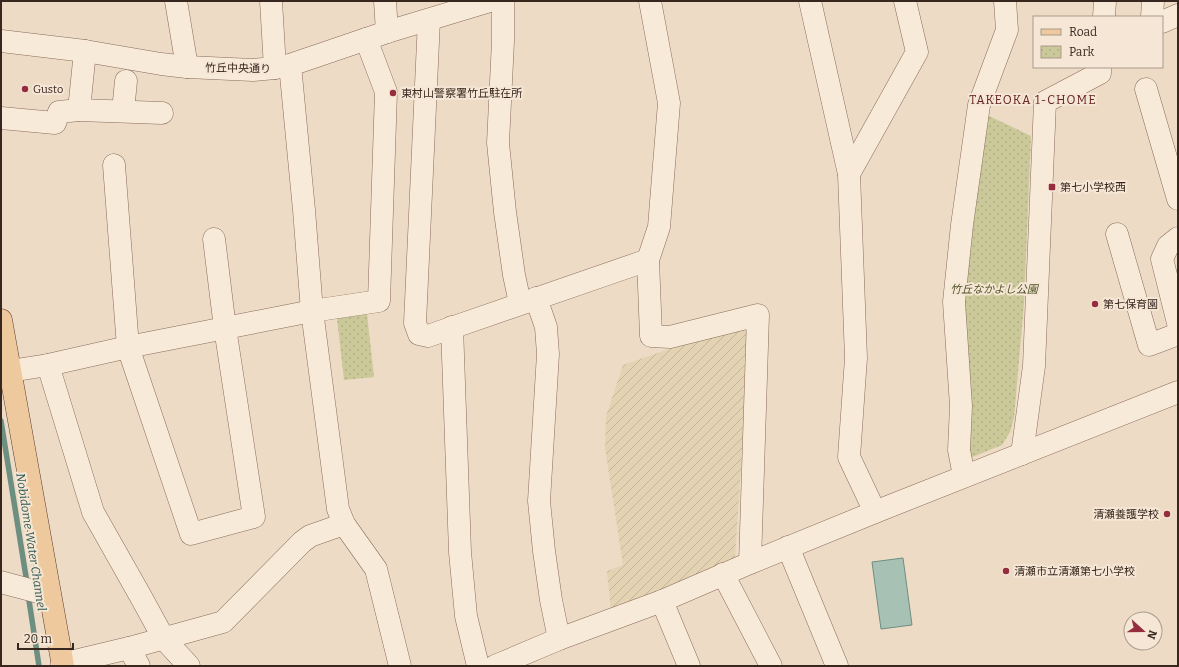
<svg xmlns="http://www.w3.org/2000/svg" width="1179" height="667" viewBox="0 0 1179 667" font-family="Bitter,'Noto Sans JP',serif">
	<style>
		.farmland { fill: url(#farmland-furrows) }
		.park { fill: url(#park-dots) }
		.water { fill: #a7c1b5; stroke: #6d8f81 }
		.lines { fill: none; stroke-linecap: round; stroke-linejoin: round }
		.stream { stroke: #6d8f81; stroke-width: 5.5 }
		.minor-casing { stroke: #886c5c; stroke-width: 23 }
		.major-casing { stroke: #563b30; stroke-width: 23 }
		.minor { stroke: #f8ead8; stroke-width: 22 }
		.major { stroke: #efc99e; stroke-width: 22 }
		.poi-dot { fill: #962d3e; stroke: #f5e6d5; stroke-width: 1.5 }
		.labels { text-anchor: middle; stroke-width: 4; stroke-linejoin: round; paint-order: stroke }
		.street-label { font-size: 11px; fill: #38271f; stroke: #f5e6d5 }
		.poi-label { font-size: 11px; fill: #38271f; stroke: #f5e6d5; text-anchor: start }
		.park-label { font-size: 11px; font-style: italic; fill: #505426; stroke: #f5e6d5 }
		.neighbourhood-label { font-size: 12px; letter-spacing: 1px; fill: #64231f; stroke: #f5e6d5 }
		.water-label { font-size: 12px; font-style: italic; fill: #2f584f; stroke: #f5e6d5 }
	</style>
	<defs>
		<pattern id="farmland-furrows" width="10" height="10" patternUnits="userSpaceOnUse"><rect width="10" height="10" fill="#e3d3b3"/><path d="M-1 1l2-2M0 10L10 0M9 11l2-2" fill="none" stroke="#c4b59a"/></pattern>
		<pattern id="park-dots" width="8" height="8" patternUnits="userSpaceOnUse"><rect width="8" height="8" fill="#cbc999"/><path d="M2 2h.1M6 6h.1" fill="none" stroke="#afad83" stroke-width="1.8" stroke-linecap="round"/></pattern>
	</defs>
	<rect width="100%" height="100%" fill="#eddbc5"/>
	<path class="farmland" d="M 738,325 L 746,327 L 750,335 L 735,557 L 611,612 L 607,571 L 623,565 L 605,448 L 606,416 L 623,365 Z"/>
	<g class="park">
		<path d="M 987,115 L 1031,136 L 1024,303 L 1014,418 L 1010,432 L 1002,445 L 970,458 L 964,288 Z"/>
		<path d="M 367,314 L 374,377 L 344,380 L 337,318 Z"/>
	</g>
	<path class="water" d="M 903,558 L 912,625 L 881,629 L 872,562 Z"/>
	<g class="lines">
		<g class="stream">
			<path d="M 1,421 L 27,583"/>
			<path d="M 28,594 L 39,666"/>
		</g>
		<g class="minor-casing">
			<g id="minor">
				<path d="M 176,1 L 187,67"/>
				<path d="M 271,1 L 275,68"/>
				<path d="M 385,1 L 387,32"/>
				<path d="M 503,1 L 503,41 L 498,143 L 505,212 L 514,275 L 520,303"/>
				<path d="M 650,1 L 669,103 L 659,227 L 648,260 L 651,336 L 670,337 L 758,315 L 750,563"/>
				<path d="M 810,1 L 849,174 L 856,358 L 849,457 L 875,512"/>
				<path d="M 1104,17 L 1105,1"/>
				<path d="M 1152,17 L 1153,1"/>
				<path d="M 429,20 L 415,323 L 419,334 L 428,336 L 648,260"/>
				<path d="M 1162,22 L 1178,15"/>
				<path d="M 1,41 L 85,51 L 161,64 L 187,67 L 253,70 L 275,68 L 290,65 L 387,32 L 490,1"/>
				<path d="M 290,65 L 304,210 L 312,311 L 338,509 L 344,524 L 376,569 L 400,666"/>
				<path d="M 1146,89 L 1178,199"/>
				<path d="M 79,110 L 85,51"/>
				<path d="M 123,111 L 126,81"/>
				<path d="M 1,118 L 55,123 L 59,112 L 79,110 L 162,113"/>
				<path d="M 114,165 L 128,347 L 191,534 L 254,517 L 225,328 L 214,239"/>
				<path d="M 849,174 L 917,52 L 905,1"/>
				<path d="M 1117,234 L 1149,345 L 1178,334"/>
				<path d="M 1178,238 L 1168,246 L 1162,259 L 1178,323"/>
				<path d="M 536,298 L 546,327 L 548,354 L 539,501 L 544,551 L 551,600 L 559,639"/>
				<path d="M 452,327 L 460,552 L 466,616 L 478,666"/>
				<path d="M 48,365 L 93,512 L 141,597 L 164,639 L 189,666"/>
				<path d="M 1,369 L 10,371 L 48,365 L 128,347 L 312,311 L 379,301 L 386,92 L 366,39"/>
				<path d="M 1022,454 L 1034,366 L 1045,102 L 1100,73 L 1100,67"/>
				<path d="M 964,476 L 959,450 L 961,406 L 954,302 L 962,225 L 979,105 L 1007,30 L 1005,1"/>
				<path d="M 788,547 L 837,666"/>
				<path d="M 723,574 L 771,666"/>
				<path d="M 1,582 L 49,595"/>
				<path d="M 662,601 L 689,666"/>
				<path d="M 129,648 L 139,666"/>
				<path d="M 62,664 L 129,648 L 223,622 L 302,542 L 310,536 L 344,524"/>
				<path d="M 495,666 L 559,639 L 662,601 L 750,563 L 875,512 L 1178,392"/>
			</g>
		</g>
		<g class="major-casing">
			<path id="major" d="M 1,320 L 63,666"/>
		</g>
		<use href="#minor" class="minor"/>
		<use href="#major" class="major"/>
	</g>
	<g class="poi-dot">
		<circle cx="25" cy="89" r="4"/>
		<circle cx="393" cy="93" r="4"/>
		<rect x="1048" y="183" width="8" height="8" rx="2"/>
		<circle cx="1095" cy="304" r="4"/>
		<circle cx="1167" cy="514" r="4"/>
		<circle cx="1006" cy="571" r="4"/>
	</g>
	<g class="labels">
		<g class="street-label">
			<text transform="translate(238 68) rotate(1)" y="4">竹丘中央通り</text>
		</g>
		<g class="poi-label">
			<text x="33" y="93">Gusto</text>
			<text x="401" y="97">東村山警察署竹丘駐在所</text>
			<text x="1060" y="191">第七小学校西</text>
			<text x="1103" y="308">第七保育園</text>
			<text x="1159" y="518" text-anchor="end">清瀬養護学校</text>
			<text x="1014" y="575">清瀬市立清瀬第七小学校</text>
		</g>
		<g class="park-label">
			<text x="994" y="293">竹丘なかよし公園</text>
		</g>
		<g class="neighbourhood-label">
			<text x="1033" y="104">TAKEOKA 1-CHOME</text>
		</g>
		<g class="water-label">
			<text transform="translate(31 542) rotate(81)" y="4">Nobidome Water Channel</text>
		</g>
	</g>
	<rect width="1179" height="667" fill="none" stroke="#38271f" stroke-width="4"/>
	<rect x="1033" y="16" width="130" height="52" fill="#f5e6d5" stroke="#a99a8c"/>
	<rect x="1041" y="29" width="20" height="6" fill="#efc99e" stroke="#a99a8c"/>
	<text x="1069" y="36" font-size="12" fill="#38271f">Road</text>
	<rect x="1041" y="46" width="20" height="12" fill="url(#park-dots)" stroke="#a99a8c"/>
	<text x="1069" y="56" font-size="12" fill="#38271f">Park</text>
	<g transform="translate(1143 631) rotate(111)"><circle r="19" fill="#f5e6d5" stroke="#a99a8c"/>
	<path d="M0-3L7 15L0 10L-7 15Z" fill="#962d3e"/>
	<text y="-6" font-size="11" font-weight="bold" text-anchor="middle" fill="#38271f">N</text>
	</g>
	<path d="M18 643v6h55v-6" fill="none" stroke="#38271f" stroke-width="2"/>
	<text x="24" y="643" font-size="12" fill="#38271f" stroke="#f5e6d5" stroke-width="3" paint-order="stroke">20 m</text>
</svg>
